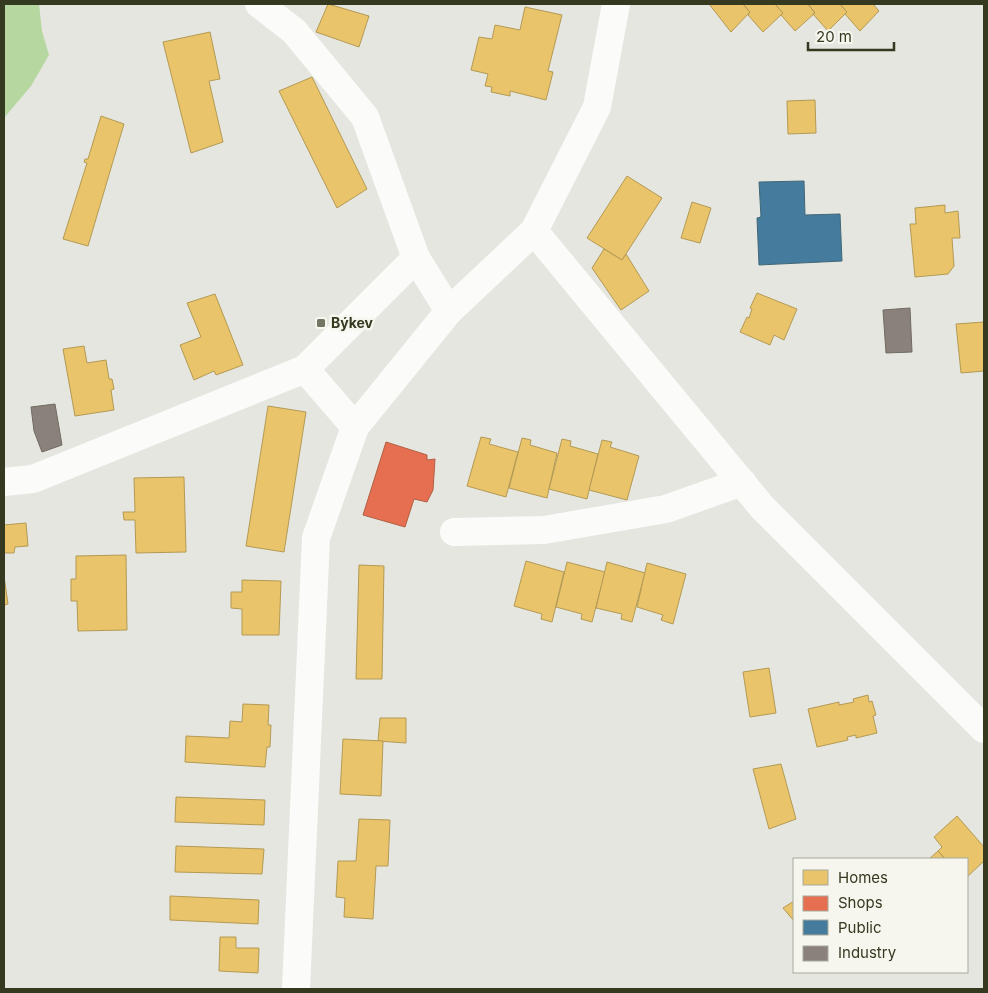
<svg xmlns="http://www.w3.org/2000/svg" width="988" height="993" viewBox="0 0 988 993" font-family="Inter,sans-serif">
	<style>
		.water { fill: #b6d7a0 }
		.homes { fill: #e9c46a; stroke: #b39a54 }
		.shops { fill: #e76f51; stroke: #b15f42 }
		.public { fill: #457b9d; stroke: #406777 }
		.industry { fill: #8a817c; stroke: #706b60 }
		.lines { fill: none; stroke-linecap: round; stroke-linejoin: round }
		.minor { stroke: #fbfbfa; stroke-width: 28 }
		.poi-dot { fill: #727663; stroke: #f6f6ee; stroke-width: 2 }
		.labels { text-anchor: middle; stroke-width: 5; stroke-linejoin: round; paint-order: stroke }
		.poi-label { font-size: 14px; font-weight: bold; fill: #34391f; stroke: #f6f6ee; text-anchor: start }
	</style>
	<rect width="100%" height="100%" fill="#e6e6e0"/>
	<path class="water" d="M 4,4 L 39,4 L 42,31 L 49,55 L 31,86 L 4,118 Z"/>
	<g class="homes">
		<path d="M 328,4 L 369,16 L 359,47 L 316,32 Z"/>
		<path d="M 709,4 L 743,4 L 750,12 L 731,32 Z"/>
		<path d="M 743,4 L 775,4 L 783,13 L 763,32 L 748,15 L 750,12 Z"/>
		<path d="M 775,4 L 808,4 L 815,13 L 795,31 L 781,15 L 783,13 Z"/>
		<path d="M 808,4 L 840,4 L 847,12 L 828,31 L 813,14 L 815,13 Z"/>
		<path d="M 840,4 L 873,4 L 879,11 L 860,31 L 845,14 L 847,12 Z"/>
		<path d="M 525,7 L 562,15 L 548,71 L 553,72 L 546,100 L 510,91 L 510,96 L 491,92 L 492,87 L 485,86 L 488,74 L 471,70 L 479,37 L 492,39 L 495,25 L 520,30 Z"/>
		<path d="M 210,32 L 220,79 L 209,81 L 223,142 L 191,153 L 163,42 Z"/>
		<path d="M 312,77 L 367,189 L 337,208 L 279,91 Z"/>
		<path d="M 815,100 L 816,133 L 788,134 L 787,101 Z"/>
		<path d="M 101,116 L 124,124 L 88,246 L 63,239 L 87,163 L 84,162 L 85,159 L 88,159 Z"/>
		<path d="M 627,176 L 662,198 L 622,260 L 587,238 Z"/>
		<path d="M 692,202 L 711,208 L 700,243 L 681,238 Z"/>
		<path d="M 945,205 L 945,213 L 958,211 L 960,238 L 952,238 L 954,266 L 948,274 L 915,277 L 910,224 L 916,224 L 915,208 Z"/>
		<path d="M 604,249 L 622,260 L 626,254 L 649,291 L 621,310 L 592,268 Z"/>
		<path d="M 757,293 L 797,309 L 784,340 L 774,335 L 770,345 L 740,332 L 747,317 L 749,318 L 752,309 L 750,308 Z"/>
		<path d="M 215,294 L 243,365 L 216,375 L 214,371 L 194,380 L 180,345 L 201,337 L 187,303 Z"/>
		<path d="M 984,322 L 984,371 L 961,373 L 956,324 Z"/>
		<path d="M 84,346 L 87,363 L 106,360 L 109,379 L 112,379 L 114,389 L 111,390 L 114,410 L 75,416 L 63,349 Z"/>
		<path d="M 268,406 L 306,412 L 284,552 L 246,546 Z"/>
		<path d="M 481,437 L 491,439 L 489,444 L 518,452 L 506,497 L 467,486 Z"/>
		<path d="M 522,438 L 531,440 L 530,445 L 557,453 L 547,498 L 509,488 Z"/>
		<path d="M 562,439 L 571,441 L 570,446 L 598,454 L 587,499 L 549,489 Z"/>
		<path d="M 602,440 L 612,442 L 610,447 L 639,456 L 627,500 L 589,490 Z"/>
		<path d="M 184,477 L 186,552 L 136,553 L 135,520 L 124,520 L 123,512 L 135,512 L 134,478 Z"/>
		<path d="M 26,523 L 28,546 L 15,547 L 14,553 L 4,553 L 4,525 Z"/>
		<path d="M 126,555 L 127,630 L 78,631 L 77,601 L 71,601 L 71,579 L 76,579 L 76,556 Z"/>
		<path d="M 526,561 L 564,572 L 552,622 L 541,619 L 542,614 L 514,606 Z"/>
		<path d="M 567,562 L 605,572 L 592,622 L 581,619 L 582,614 L 556,607 Z"/>
		<path d="M 607,562 L 645,573 L 632,622 L 621,619 L 622,614 L 596,608 Z"/>
		<path d="M 647,563 L 686,574 L 673,624 L 661,620 L 663,615 L 637,607 Z"/>
		<path d="M 359,565 L 384,566 L 382,679 L 356,679 Z"/>
		<path d="M 4,576 L 8,604 L 4,605 Z"/>
		<path d="M 242,580 L 281,581 L 279,635 L 242,635 L 242,609 L 231,608 L 231,592 L 242,592 Z"/>
		<path d="M 769,668 L 776,713 L 750,717 L 743,672 Z"/>
		<path d="M 868,695 L 869,702 L 872,701 L 876,715 L 873,716 L 877,733 L 856,738 L 856,735 L 847,737 L 848,740 L 817,747 L 808,709 L 839,702 L 839,705 L 854,702 L 853,699 Z"/>
		<path d="M 243,704 L 269,705 L 268,725 L 271,725 L 270,747 L 267,747 L 265,767 L 185,762 L 186,736 L 229,738 L 230,721 L 242,722 Z"/>
		<path d="M 380,718 L 406,718 L 406,743 L 378,741 Z"/>
		<path d="M 343,739 L 383,741 L 381,796 L 340,794 Z"/>
		<path d="M 781,764 L 796,819 L 769,829 L 753,769 Z"/>
		<path d="M 176,797 L 265,800 L 264,825 L 175,822 Z"/>
		<path d="M 957,816 L 984,847 L 984,861 L 967,877 L 967,859 L 945,859 L 938,851 L 942,847 L 934,837 Z"/>
		<path d="M 359,819 L 390,820 L 388,866 L 376,866 L 373,919 L 344,917 L 345,898 L 336,897 L 338,861 L 356,861 Z"/>
		<path d="M 176,846 L 264,849 L 262,874 L 175,872 Z"/>
		<path d="M 938,851 L 945,859 L 929,859 Z"/>
		<path d="M 170,896 L 259,900 L 258,924 L 170,920 Z"/>
		<path d="M 794,901 L 794,921 L 783,908 Z"/>
		<path d="M 220,937 L 236,937 L 236,948 L 259,948 L 258,973 L 219,971 Z"/>
	</g>
	<path class="shops" d="M 386,442 L 427,455 L 427,460 L 435,459 L 433,490 L 427,502 L 414,499 L 405,527 L 363,515 Z"/>
	<path class="public" d="M 804,181 L 805,215 L 840,214 L 842,261 L 759,265 L 757,218 L 761,217 L 759,182 Z"/>
	<g class="industry">
		<path d="M 910,308 L 912,352 L 886,353 L 883,310 Z"/>
		<path d="M 55,404 L 62,445 L 42,452 L 34,431 L 31,407 Z"/>
	</g>
	<g class="lines">
		<g class="minor">
			<path d="M 259,4 L 294,31 L 365,117 L 416,258 L 449,311"/>
			<path d="M 534,231 L 762,507 L 984,729"/>
			<path d="M 305,369 L 355,427"/>
			<path d="M 4,482 L 33,479 L 305,369 L 416,258"/>
			<path d="M 454,532 L 544,530 L 666,509 L 742,482"/>
			<path d="M 296,989 L 316,538 L 355,427 L 449,311 L 534,231 L 597,107 L 616,4"/>
		</g>
	</g>
	<rect class="poi-dot" x="316" y="318" width="10" height="10" rx="2.5"/>
	<g class="labels">
		<g class="poi-label">
			<text x="331" y="328">Býkev</text>
		</g>
	</g>
	<rect width="988" height="993" fill="none" stroke="#34391f" stroke-width="10"/>
	<rect x="793" y="858" width="175" height="115" fill="#f6f6ee" stroke="#a8aa9b"/>
	<rect x="803" y="870" width="25" height="15" fill="#e9c46a" stroke="#a8aa9b"/>
	<text x="838" y="883" font-size="15" fill="#34391f">Homes</text>
	<rect x="803" y="896" width="25" height="15" fill="#e76f51" stroke="#a8aa9b"/>
	<text x="838" y="908" font-size="15" fill="#34391f">Shops</text>
	<rect x="803" y="920" width="25" height="15" fill="#457b9d" stroke="#a8aa9b"/>
	<text x="838" y="933" font-size="15" fill="#34391f">Public</text>
	<rect x="803" y="946" width="25" height="15" fill="#8a817c" stroke="#a8aa9b"/>
	<text x="838" y="958" font-size="15" fill="#34391f">Industry</text>
	<path d="M808 42v8h86v-8" fill="none" stroke="#34391f" stroke-width="2.5"/>
	<text x="816" y="42" font-size="15" fill="#34391f" stroke="#f6f6ee" stroke-width="4" paint-order="stroke">20 m</text>
</svg>
